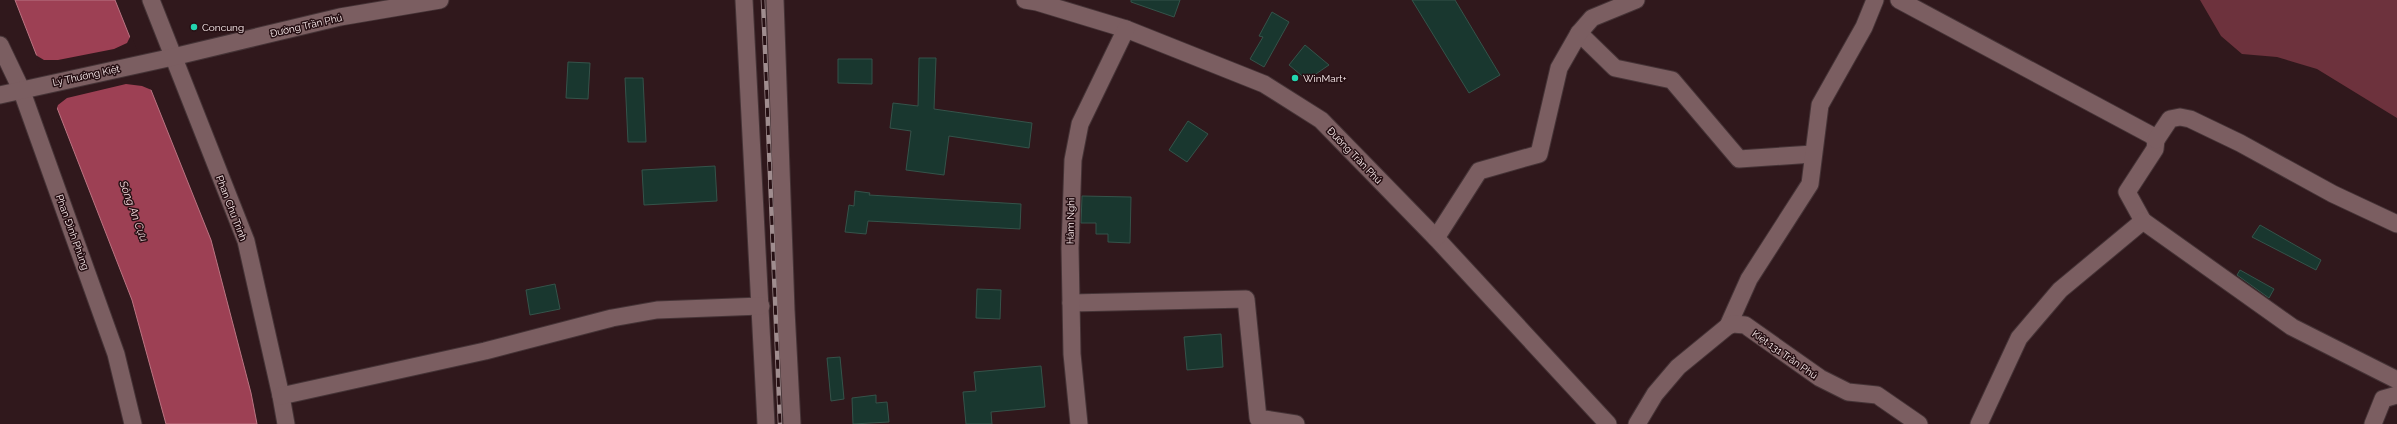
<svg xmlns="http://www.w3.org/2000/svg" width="2397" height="424" viewBox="0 0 2397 424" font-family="Raleway,sans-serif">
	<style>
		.green { fill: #6d323d }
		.water { fill: #9d4054; stroke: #ba7583 }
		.pier { fill: #30181c }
		.building { fill: #19372f; stroke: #35534a }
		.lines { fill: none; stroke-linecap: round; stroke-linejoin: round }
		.minor-casing { stroke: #453336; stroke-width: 19 }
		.minor { stroke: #7b5e61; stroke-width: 17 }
		.rail-casing { stroke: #a08d8f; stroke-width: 4.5 }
		.rail { stroke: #260f13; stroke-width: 3; stroke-dasharray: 9; stroke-linecap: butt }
		.poi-dot { fill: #23d5af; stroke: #260f13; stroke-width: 1.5 }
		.labels { text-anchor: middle; stroke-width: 3; stroke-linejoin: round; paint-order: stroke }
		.street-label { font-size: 10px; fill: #fff1f2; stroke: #260f13 }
		.poi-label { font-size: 10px; fill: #fff1f2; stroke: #260f13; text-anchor: start }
		.water-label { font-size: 11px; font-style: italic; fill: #f6dade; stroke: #260f13 }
	</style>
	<rect width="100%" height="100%" fill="#30181c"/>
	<path class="green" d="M 2200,0 L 2397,0 L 2397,118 L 2317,69 L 2277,57 L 2242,54 L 2221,36 Z"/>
	<path class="water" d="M 15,0 L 115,0 L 211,240 L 251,393 L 257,424 L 166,424 L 132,300 Z"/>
	<path class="pier" d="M 131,35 L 154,91 L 142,86 L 126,84 L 67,98 L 58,105 L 56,111 L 34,54 L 44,60 L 58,60 L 114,49 L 127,43 Z"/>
	<g class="building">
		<path d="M 1131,0 L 1180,0 L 1174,17 L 1131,2 Z"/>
		<path d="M 1412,0 L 1455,0 L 1500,75 L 1469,93 Z"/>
		<path d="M 1272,12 L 1289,22 L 1264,67 L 1250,59 L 1263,37 L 1259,36 Z"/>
		<path d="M 1305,45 L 1329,65 L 1307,80 L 1289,65 Z"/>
		<path d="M 919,58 L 936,58 L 934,109 L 1032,123 L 1029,148 L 949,136 L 944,175 L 906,170 L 911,131 L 890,128 L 893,103 L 918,106 Z"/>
		<path d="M 838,59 L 872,59 L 872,84 L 838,83 Z"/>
		<path d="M 568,62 L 590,63 L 588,99 L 566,98 Z"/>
		<path d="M 625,78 L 643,78 L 646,142 L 628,142 Z"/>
		<path d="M 1188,121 L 1208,134 L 1187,162 L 1169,150 Z"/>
		<path d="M 715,166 L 717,201 L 644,205 L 642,170 Z"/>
		<path d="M 855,191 L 870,193 L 869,195 L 1021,204 L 1020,229 L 868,221 L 866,234 L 845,232 L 849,205 L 854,206 Z"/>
		<path d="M 1082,196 L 1131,197 L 1130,243 L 1108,242 L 1108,234 L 1096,234 L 1096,223 L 1081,223 Z"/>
		<path d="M 2260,225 L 2321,260 L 2316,270 L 2252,237 Z"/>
		<path d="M 2240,270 L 2274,289 L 2269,298 L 2237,275 Z"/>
		<path d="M 555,284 L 560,309 L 530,315 L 526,290 Z"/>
		<path d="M 977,289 L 1001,290 L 1000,319 L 976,318 Z"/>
		<path d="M 1221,334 L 1223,367 L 1187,370 L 1184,337 Z"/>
		<path d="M 840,357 L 844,399 L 831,401 L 827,358 Z"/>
		<path d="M 1041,366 L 1045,407 L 991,412 L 992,424 L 966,424 L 963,392 L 976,391 L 974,372 Z"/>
		<path d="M 876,395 L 876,403 L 887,402 L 889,422 L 853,424 L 852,398 Z"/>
	</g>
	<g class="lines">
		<g class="minor-casing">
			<g id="minor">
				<path d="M 151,0 L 246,241 L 281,396 L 286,424"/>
				<path d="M 744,0 L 766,424"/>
				<path d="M 775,0 L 786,310 L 792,424"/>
				<path d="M 1025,0 L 1037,2 L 1126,29 L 1264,84 L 1321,120 L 1436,238 L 1608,424"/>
				<path d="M 1899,0 L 2151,135 L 2156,140 L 2155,149 L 2127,192 L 2143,221"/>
				<path d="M 1579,33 L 1615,68 L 1672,80 L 1739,159 L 1813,154"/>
				<path d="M 0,45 L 21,89 L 116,354 L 133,424"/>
				<path d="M 0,95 L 173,57 L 340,17 L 440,0"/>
				<path d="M 2156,140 L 2170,119 L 2180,117 L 2190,119 L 2240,143 L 2333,194 L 2397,224"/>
				<path d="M 1436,238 L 1479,171 L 1539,154 L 1559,68 L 1579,33 L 1592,18 L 1636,0"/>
				<path d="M 1071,303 L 1246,299 L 1258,418 L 1296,424"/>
				<path d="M 1728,326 L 1749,279 L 1810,184 L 1820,105 L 1864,27 L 1875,0"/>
				<path d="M 281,396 L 485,351 L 612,318 L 657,310 L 761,306"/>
				<path d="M 1079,424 L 1072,354 L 1070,248 L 1073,160 L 1080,124 L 1126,29"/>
				<path d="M 1637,424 L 1655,394 L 1678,367 L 1728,326 L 1733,324 L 1745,325 L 1820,378 L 1848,392 L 1877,395 L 1919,424"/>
				<path d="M 1979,424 L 2019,338 L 2060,290 L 2143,221 L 2292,327 L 2397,380"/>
				<path d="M 2373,424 L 2383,399 L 2397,395"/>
			</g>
		</g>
		<use href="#minor" class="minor"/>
		<g class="rail-casing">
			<path id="rail" d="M 763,0 L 780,424"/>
		</g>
		<use href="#rail" class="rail"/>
	</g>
	<g class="poi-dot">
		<circle cx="194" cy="27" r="4"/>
		<circle cx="1295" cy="78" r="4"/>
	</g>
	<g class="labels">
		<g class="street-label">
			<text transform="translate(306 25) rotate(-13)" y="4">Đường Trần Phú</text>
			<text transform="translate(86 75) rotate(-12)" y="4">Lý Thường Kiệt</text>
			<text transform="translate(1355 155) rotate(46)" y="4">Đường Trần Phú</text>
			<text transform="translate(232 208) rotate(69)" y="4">Phan Chu Trinh</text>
			<text transform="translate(1070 221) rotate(-89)" y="4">Hàm Nghi</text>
			<text transform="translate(73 232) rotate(70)" y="4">Phan Đình Phùng</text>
			<text transform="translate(1785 354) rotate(35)" y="4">Kiệt 131 Trần Phú</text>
		</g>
		<g class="poi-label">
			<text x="202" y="31">Concung</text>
			<text x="1303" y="82">WinMart+</text>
		</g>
		<g class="water-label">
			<text transform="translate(134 211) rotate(70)" y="4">Sông An Cựu</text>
		</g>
	</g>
</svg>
